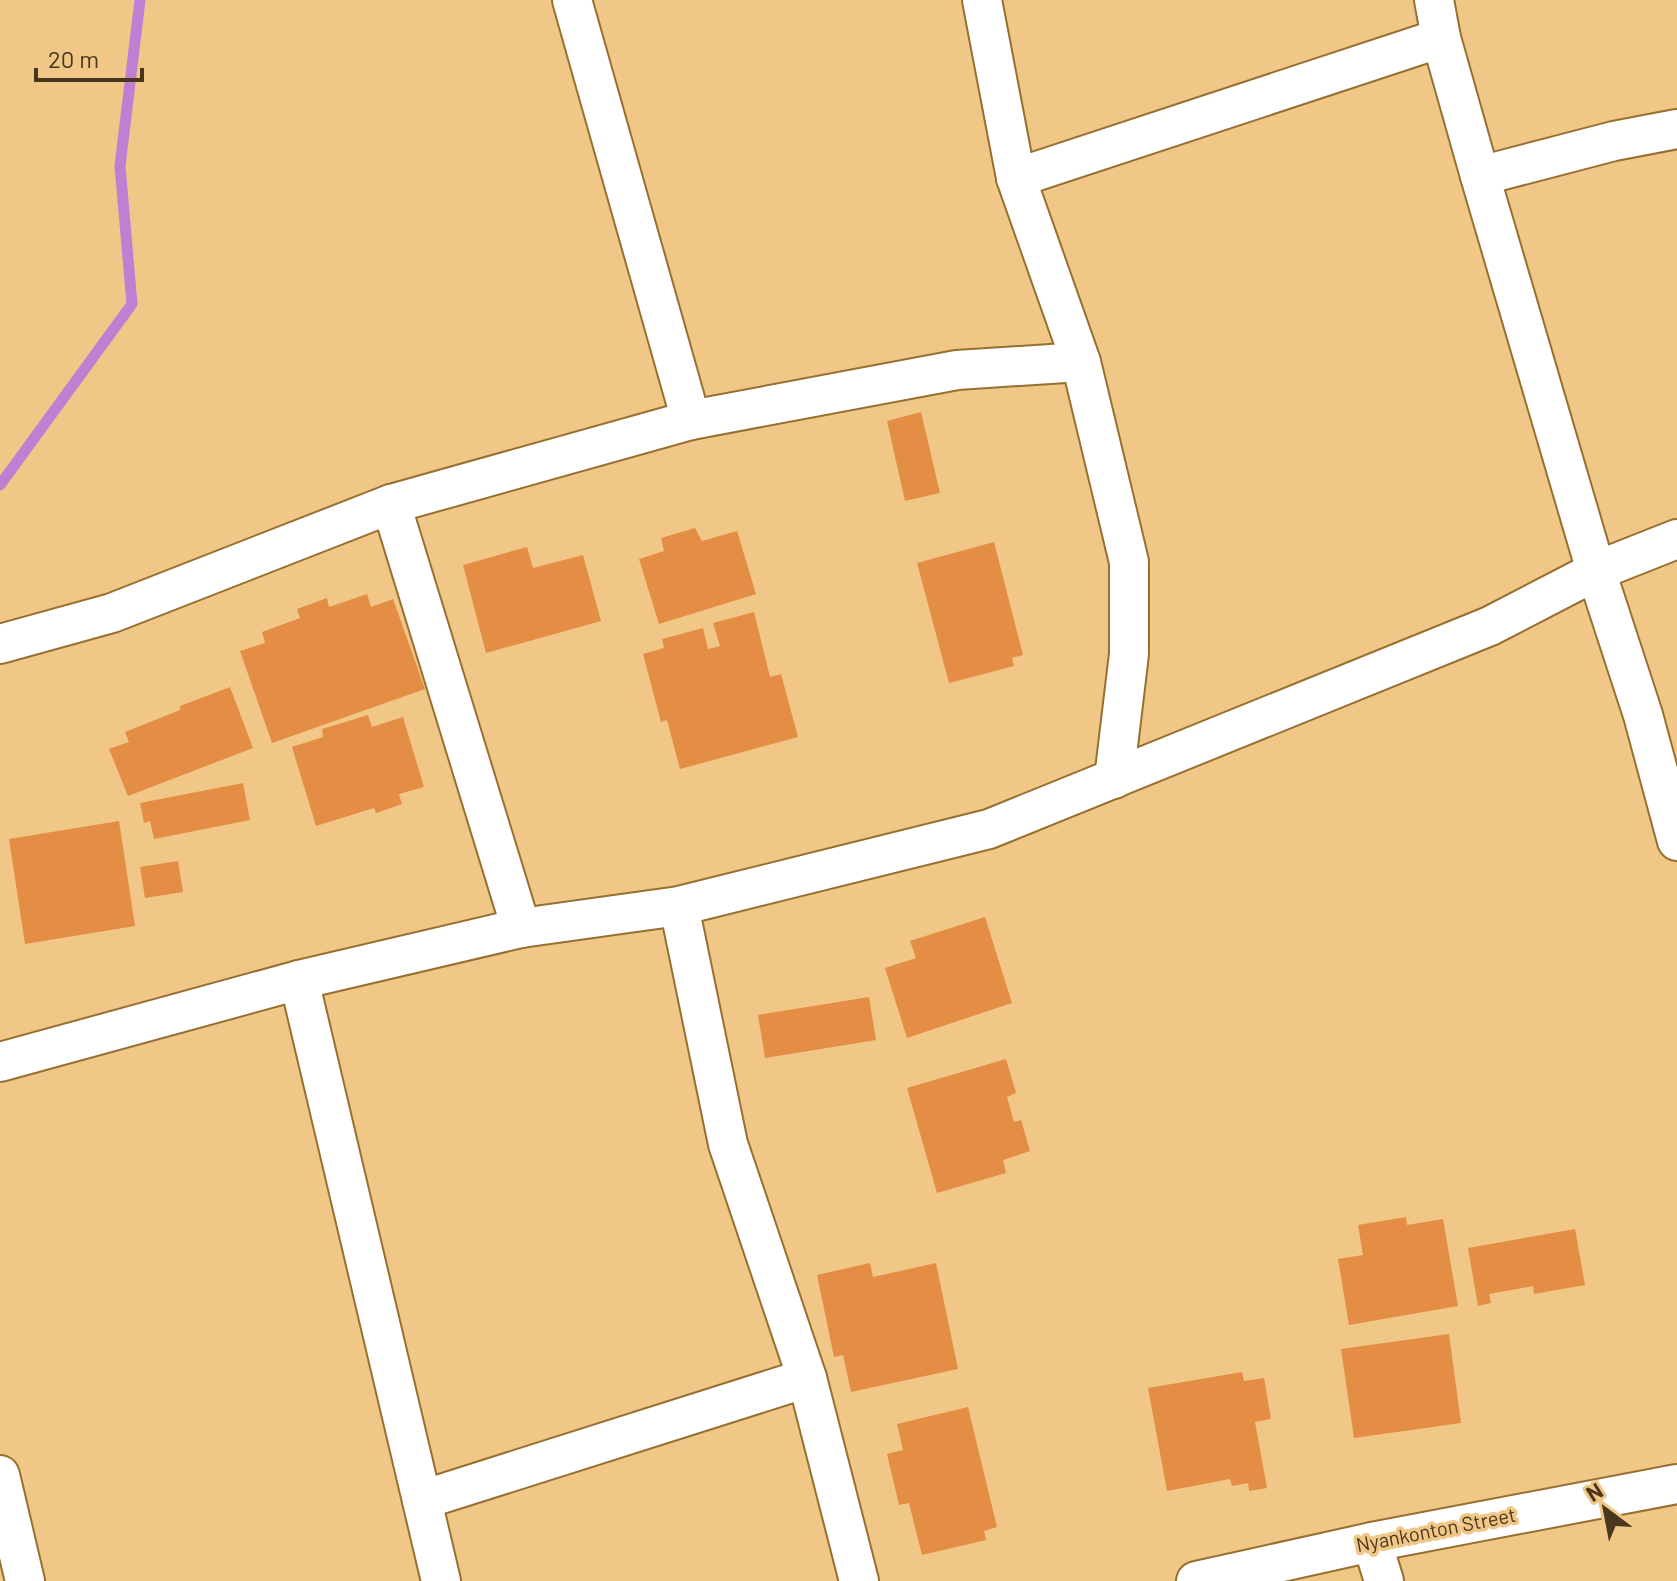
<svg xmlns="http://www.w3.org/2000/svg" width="1677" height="1581" viewBox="0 0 1677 1581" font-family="Barlow,sans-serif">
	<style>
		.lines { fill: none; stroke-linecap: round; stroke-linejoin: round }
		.stream { stroke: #bf80d4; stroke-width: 11 }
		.building { fill: #e48d45 }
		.minor-casing { stroke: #977031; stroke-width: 42 }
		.minor { stroke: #fff; stroke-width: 38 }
		.labels { text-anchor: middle; stroke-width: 7; stroke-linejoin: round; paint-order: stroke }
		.street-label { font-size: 20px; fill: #48371d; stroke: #f1c787 }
	</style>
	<rect width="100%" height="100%" fill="#f1c787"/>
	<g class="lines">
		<path class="stream" d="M 0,485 L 132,304 L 120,166 L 140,0"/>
	</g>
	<g class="building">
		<path d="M 921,412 L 940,493 L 905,501 L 887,421 Z"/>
		<path d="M 695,528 L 702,541 L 737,531 L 756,594 L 659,624 L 639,559 L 664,551 L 661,538 Z"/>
		<path d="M 994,542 L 1023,655 L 1012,658 L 1014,666 L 949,683 L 917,563 Z"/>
		<path d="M 527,547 L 533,568 L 583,555 L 601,621 L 486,653 L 463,565 Z"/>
		<path d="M 367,594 L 371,607 L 393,599 L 425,689 L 272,743 L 240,651 L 265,643 L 262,632 L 300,618 L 297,609 L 327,598 L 329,607 Z"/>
		<path d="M 754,612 L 770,677 L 781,674 L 798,737 L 680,769 L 667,720 L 661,722 L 643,654 L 664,648 L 662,639 L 703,628 L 708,649 L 720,646 L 713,623 Z"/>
		<path d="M 230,687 L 253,748 L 128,796 L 109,749 L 129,742 L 125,732 L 180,710 L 180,706 Z"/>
		<path d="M 368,715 L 372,727 L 403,717 L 424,787 L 399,794 L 402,804 L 376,813 L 374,808 L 316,826 L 292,747 L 323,737 L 322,729 Z"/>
		<path d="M 243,783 L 250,820 L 154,839 L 150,821 L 144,823 L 140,803 Z"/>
		<path d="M 119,821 L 135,926 L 25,944 L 9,839 Z"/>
		<path d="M 178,861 L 183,892 L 145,898 L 140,867 Z"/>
		<path d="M 985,917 L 1012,1003 L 907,1038 L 885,968 L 916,958 L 910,941 Z"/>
		<path d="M 869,997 L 876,1040 L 765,1058 L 758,1015 Z"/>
		<path d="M 1006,1059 L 1016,1093 L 1007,1097 L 1014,1122 L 1021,1120 L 1030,1151 L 1003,1160 L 1006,1173 L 937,1193 L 907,1088 Z"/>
		<path d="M 1406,1217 L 1407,1225 L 1443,1219 L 1458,1306 L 1349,1325 L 1338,1259 L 1363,1255 L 1358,1225 Z"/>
		<path d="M 1575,1229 L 1585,1285 L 1534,1294 L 1533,1286 L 1489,1294 L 1491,1303 L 1478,1306 L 1468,1248 Z"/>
		<path d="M 870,1263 L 873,1277 L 936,1263 L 958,1369 L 851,1392 L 843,1355 L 834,1357 L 817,1275 Z"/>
		<path d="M 1449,1334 L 1461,1423 L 1354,1438 L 1341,1349 Z"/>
		<path d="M 1242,1372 L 1244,1381 L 1264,1378 L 1271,1419 L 1255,1422 L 1267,1488 L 1249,1491 L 1248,1483 L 1232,1486 L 1230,1479 L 1167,1491 L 1148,1388 Z"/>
		<path d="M 968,1407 L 997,1527 L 984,1531 L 986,1540 L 922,1555 L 909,1503 L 899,1505 L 887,1454 L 903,1450 L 897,1424 Z"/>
	</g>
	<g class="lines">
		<g class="minor-casing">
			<g id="minor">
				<path d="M 572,0 L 691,420"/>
				<path d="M 982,0 L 1016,178 L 1081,362 L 1129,562 L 1129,654 L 1114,779"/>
				<path d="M 1434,0 L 1441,38 L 1480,176 L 1596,571 L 1643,715 L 1677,841"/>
				<path d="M 1480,176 L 1614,141 L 1677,129"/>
				<path d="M 1016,178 L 1441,38"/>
				<path d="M 391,504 L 521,928"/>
				<path d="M 0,644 L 112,613 L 391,504 L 691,420 L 957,370 L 1081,362"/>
				<path d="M 679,906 L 728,1144 L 807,1378 L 859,1581"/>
				<path d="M 299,980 L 441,1581"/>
				<path d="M 0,1062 L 299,980 L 521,928 L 679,906 L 989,829 L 1490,626 L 1596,571 L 1677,539"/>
				<path d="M 0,1475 L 25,1581"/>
				<path d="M 422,1500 L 807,1378"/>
				<path d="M 1372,1542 L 1384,1581"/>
				<path d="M 1196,1581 L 1372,1542 L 1677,1484"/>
			</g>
		</g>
		<use href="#minor" class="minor"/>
	</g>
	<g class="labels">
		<g class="street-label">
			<text transform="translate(1436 1530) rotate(-11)" y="7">Nyankonton Street</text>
		</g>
	</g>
	<g transform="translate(1605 1509) rotate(328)" stroke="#f1c787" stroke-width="6" paint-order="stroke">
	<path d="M0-6L14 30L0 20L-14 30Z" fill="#48371d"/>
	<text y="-12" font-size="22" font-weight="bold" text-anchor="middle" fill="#48371d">N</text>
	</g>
	<path d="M36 68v12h106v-12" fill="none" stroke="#48371d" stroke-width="4"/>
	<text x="48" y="68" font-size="24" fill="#48371d" stroke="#f1c787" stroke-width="6" paint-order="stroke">20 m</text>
</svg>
